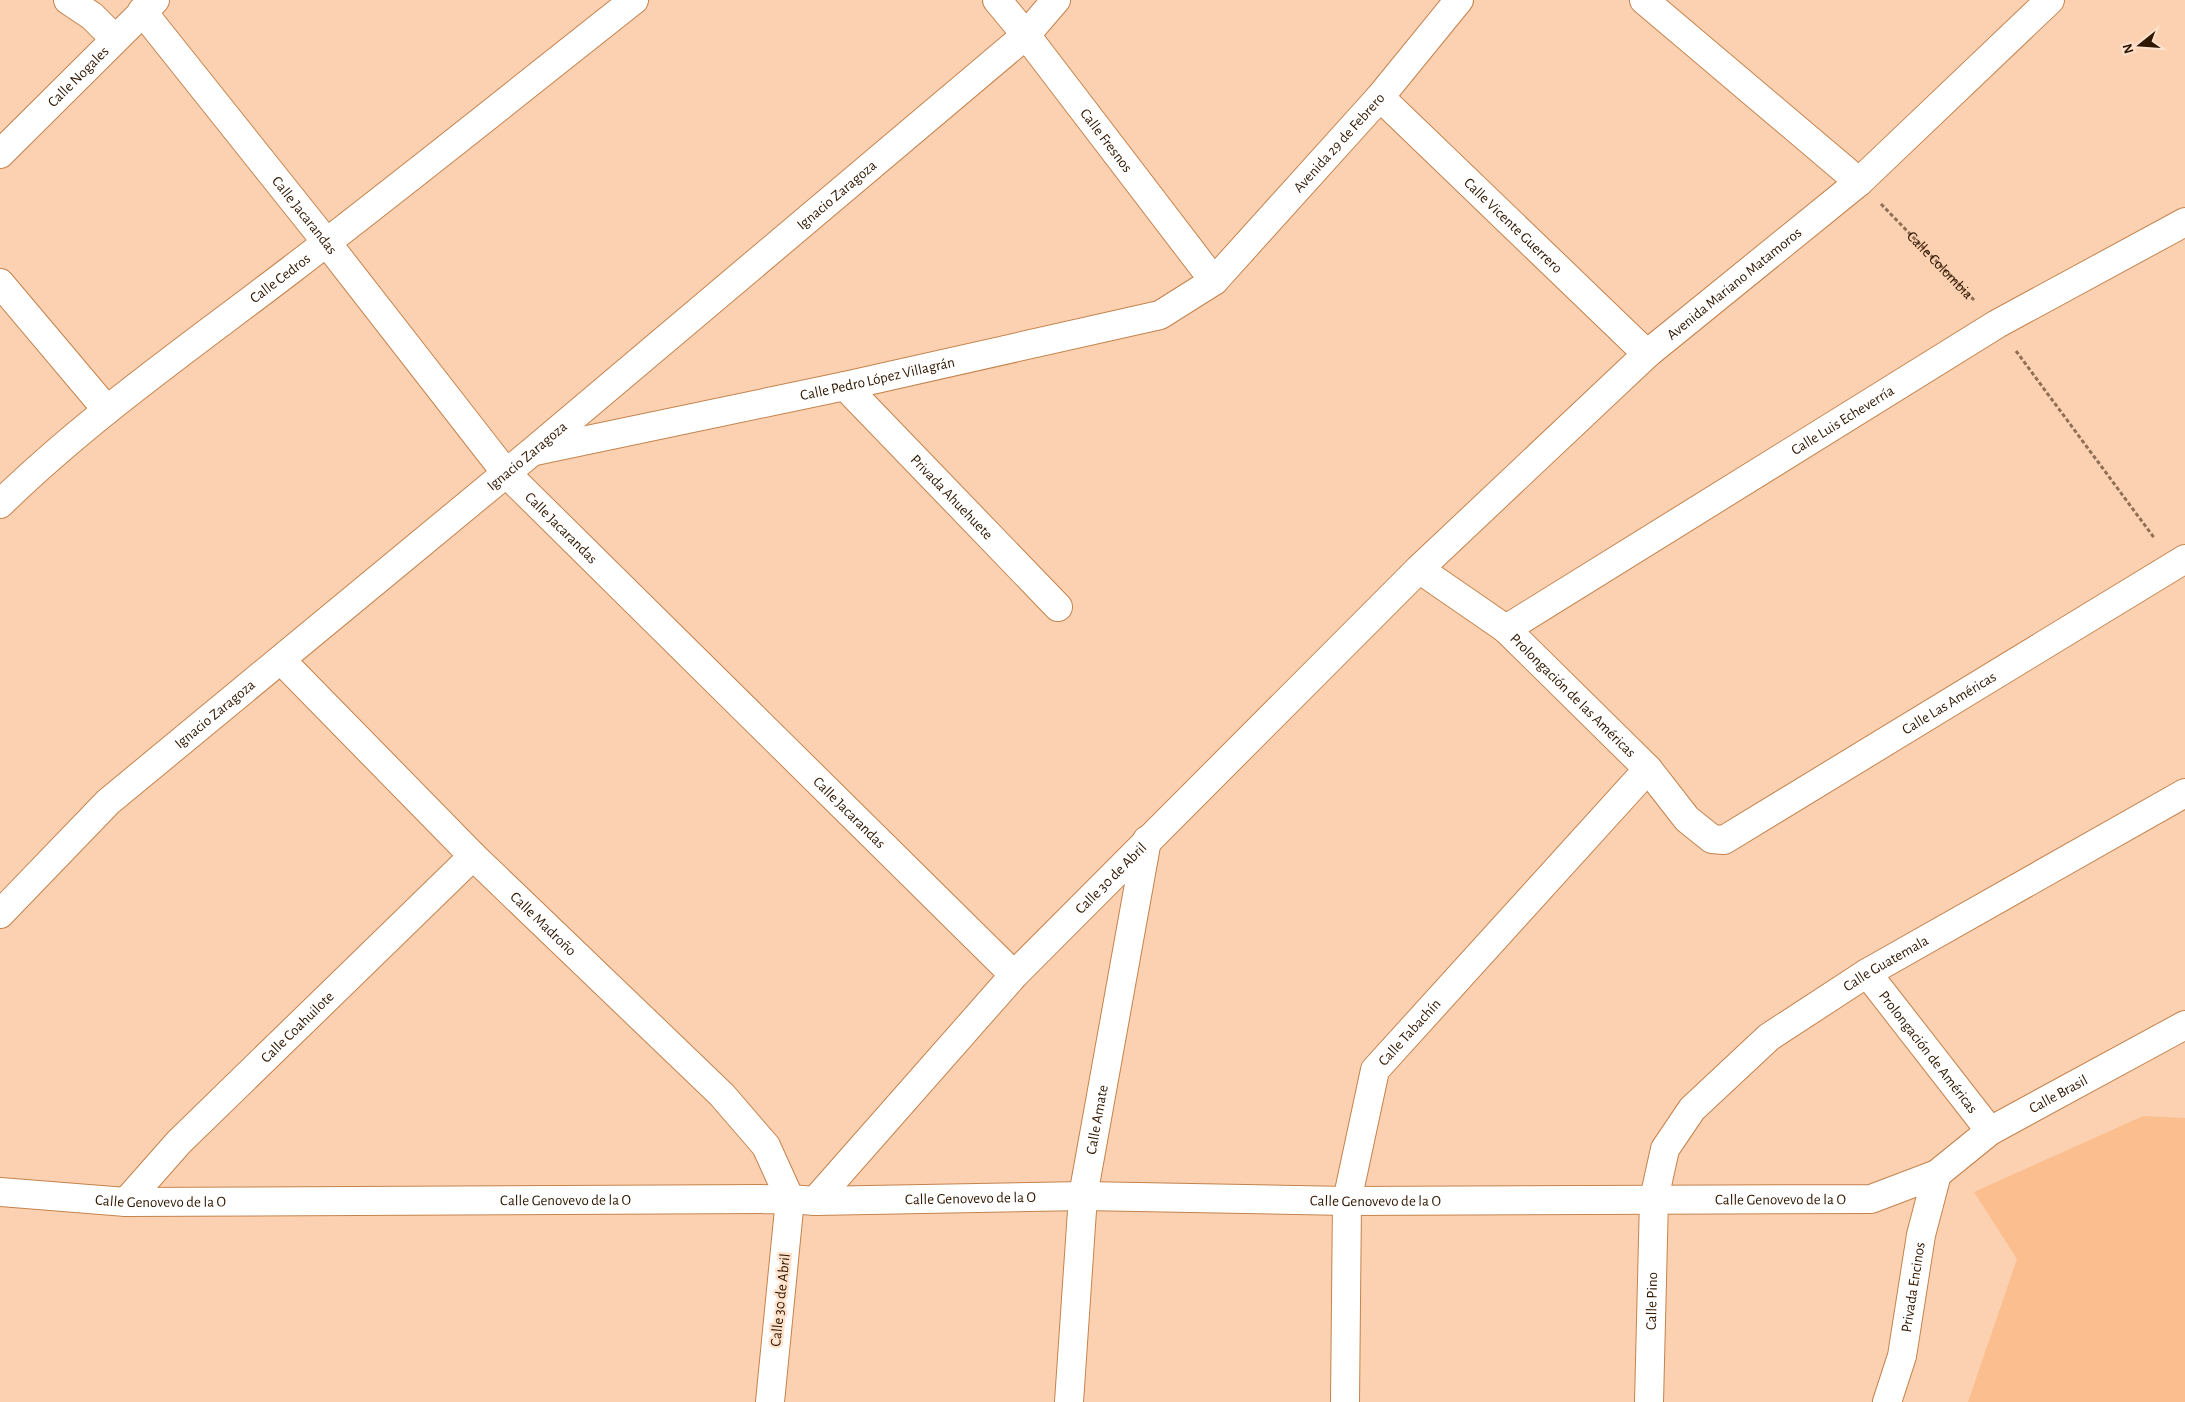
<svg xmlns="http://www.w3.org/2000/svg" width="2185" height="1402" viewBox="0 0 2185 1402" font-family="'Alegreya Sans',sans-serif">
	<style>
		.green { fill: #fbbe8e }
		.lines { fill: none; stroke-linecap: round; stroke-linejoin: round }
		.street-casing { stroke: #c4834d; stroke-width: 30 }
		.path { stroke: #916f55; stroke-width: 3; stroke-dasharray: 4 2.5; stroke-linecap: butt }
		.street { stroke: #fff; stroke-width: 28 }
		.labels { text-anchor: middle; stroke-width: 5; stroke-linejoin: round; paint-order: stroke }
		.street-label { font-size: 15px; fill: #301701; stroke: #fee2cc }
	</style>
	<rect width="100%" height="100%" fill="#fcd1b1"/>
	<path class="green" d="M 2143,1116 L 2185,1118 L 2185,1402 L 1968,1402 L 2017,1259 L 1974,1192 Z"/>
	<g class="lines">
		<g class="street-casing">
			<g id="street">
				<path d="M 68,0 L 92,16 L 115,39"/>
				<path id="s2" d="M 997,0 L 1026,35 L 1214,281"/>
				<path d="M 1644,0 L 1859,182"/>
				<path id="s3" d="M 142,11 L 327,243 L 506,473 L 1014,975"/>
				<path id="s4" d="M 1380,97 L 1647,354"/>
				<path id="s5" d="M 0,154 L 155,0"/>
				<path d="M 0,283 L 107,410"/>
				<path id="s6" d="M 845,386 L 1058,607"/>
				<path id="s7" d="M 535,451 L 845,386 L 1160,315 L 1214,281 L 1380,97 L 1459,0"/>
				<path id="s8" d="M 0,504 C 89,417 193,345 292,269 C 407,181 520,90 634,0"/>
				<path id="s9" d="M 1419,569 L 1506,629 L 1648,769 L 1687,819 L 1712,839 L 1724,840 L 2185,559"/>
				<path id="s10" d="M 1506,629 L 1997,324 L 2185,222"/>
				<path id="s11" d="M 281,660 L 473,856 L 722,1095 L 766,1146 L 790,1199 L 770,1402"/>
				<path id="s12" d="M 0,914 L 108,802 L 533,451 L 1026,35 L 1056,0"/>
				<path id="s13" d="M 1867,973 L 1990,1131"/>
				<path id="s14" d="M 0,1192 L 126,1202 L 790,1199 L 815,1201 L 1083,1196 L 1347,1201 L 1871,1199 L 1937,1174 L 1990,1131 L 2185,1025"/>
				<path id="s15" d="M 815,1201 L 1014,975 L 1419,569 L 1647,354 L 1859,182 L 2050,0"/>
				<path id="s16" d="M 126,1202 L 179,1142 L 473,856"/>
				<path id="s17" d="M 1069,1402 L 1083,1196 L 1147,840"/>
				<path id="s18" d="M 1345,1402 L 1347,1201 L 1375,1070 L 1648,769"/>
				<path id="s19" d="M 1649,1402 L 1654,1199 L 1665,1149 L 1692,1109 L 1769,1037 L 1867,973 L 2185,793"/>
				<path id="s20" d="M 1887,1402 L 1902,1356 L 1921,1235 L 1937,1174"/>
			</g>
		</g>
		<g class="path">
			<path id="s1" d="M 1881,204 L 1974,300"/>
			<path d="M 2016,351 L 2155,539"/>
		</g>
		<use href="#street" class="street"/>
	</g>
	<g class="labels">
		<g class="street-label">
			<text dy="5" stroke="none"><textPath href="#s5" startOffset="110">Calle Nogales</textPath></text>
			<text dy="5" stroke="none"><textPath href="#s2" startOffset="178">Calle Fresnos</textPath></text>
			<text dy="5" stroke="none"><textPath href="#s7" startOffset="890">Avenida 29 de Febrero</textPath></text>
			<text dy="5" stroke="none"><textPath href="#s12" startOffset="1104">Ignacio Zaragoza</textPath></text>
			<text dy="5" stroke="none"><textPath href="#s3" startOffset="261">Calle Jacarandas</textPath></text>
			<text dy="5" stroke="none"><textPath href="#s4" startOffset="185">Calle Vicente Guerrero</textPath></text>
			<text dy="5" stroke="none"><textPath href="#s1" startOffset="85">Calle Colombia</textPath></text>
			<text dy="5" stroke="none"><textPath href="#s8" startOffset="360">Calle Cedros</textPath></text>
			<text dy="5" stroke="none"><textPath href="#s15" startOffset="1300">Avenida Mariano Matamoros</textPath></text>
			<text dy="5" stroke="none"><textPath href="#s7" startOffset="350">Calle Pedro López Villagrán</textPath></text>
			<text dy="5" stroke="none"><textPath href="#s10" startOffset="396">Calle Luis Echeverría</textPath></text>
			<text dy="5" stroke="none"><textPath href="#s12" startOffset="699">Ignacio Zaragoza</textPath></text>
			<text dy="5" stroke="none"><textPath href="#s6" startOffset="154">Privada Ahuehuete</textPath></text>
			<text dy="5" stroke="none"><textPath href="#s3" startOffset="666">Calle Jacarandas</textPath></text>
			<text dy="5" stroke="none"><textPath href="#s9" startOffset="200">Prolongación de las Américas</textPath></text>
			<text dy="5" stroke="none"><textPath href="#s9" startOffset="676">Calle Las Américas</textPath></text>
			<text dy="5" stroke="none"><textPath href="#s12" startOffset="294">Ignacio Zaragoza</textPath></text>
			<text dy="5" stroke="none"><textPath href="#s3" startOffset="1071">Calle Jacarandas</textPath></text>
			<text dy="5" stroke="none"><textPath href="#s15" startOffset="438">Calle 30 de Abril</textPath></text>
			<text dy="5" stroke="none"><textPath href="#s11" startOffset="372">Calle Madroño</textPath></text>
			<text dy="5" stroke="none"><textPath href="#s19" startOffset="546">Calle Guatemala</textPath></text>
			<text dy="5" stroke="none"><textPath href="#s16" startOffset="245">Calle Coahuilote</textPath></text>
			<text dy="5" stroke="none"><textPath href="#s18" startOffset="386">Calle Tabachín</textPath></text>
			<text dy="5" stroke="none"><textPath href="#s13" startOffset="100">Prolongación de Américas</textPath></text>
			<text dy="5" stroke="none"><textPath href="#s14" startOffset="2088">Calle Brasil</textPath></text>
			<text dy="5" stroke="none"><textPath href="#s17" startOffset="284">Calle Amate</textPath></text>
			<text dy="5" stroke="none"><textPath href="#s14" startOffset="971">Calle Genovevo de la O</textPath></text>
			<text dy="5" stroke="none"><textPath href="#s14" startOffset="1781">Calle Genovevo de la O</textPath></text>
			<text dy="5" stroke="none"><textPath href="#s14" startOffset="161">Calle Genovevo de la O</textPath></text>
			<text dy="5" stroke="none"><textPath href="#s14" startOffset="566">Calle Genovevo de la O</textPath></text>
			<text dy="5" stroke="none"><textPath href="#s14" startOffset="1376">Calle Genovevo de la O</textPath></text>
			<text dy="5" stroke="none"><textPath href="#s20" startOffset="118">Privada Encinos</textPath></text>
			<text transform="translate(780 1300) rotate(-84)" y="5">Calle 30 de Abril</text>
			<text dy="5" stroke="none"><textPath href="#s19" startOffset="101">Calle Pino</textPath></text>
		</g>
	</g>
	<g transform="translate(2140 45) rotate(253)" stroke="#fee2cc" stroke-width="4" paint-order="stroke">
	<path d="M0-4L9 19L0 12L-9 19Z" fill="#301701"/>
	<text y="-8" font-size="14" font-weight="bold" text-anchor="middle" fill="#301701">N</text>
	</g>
</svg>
